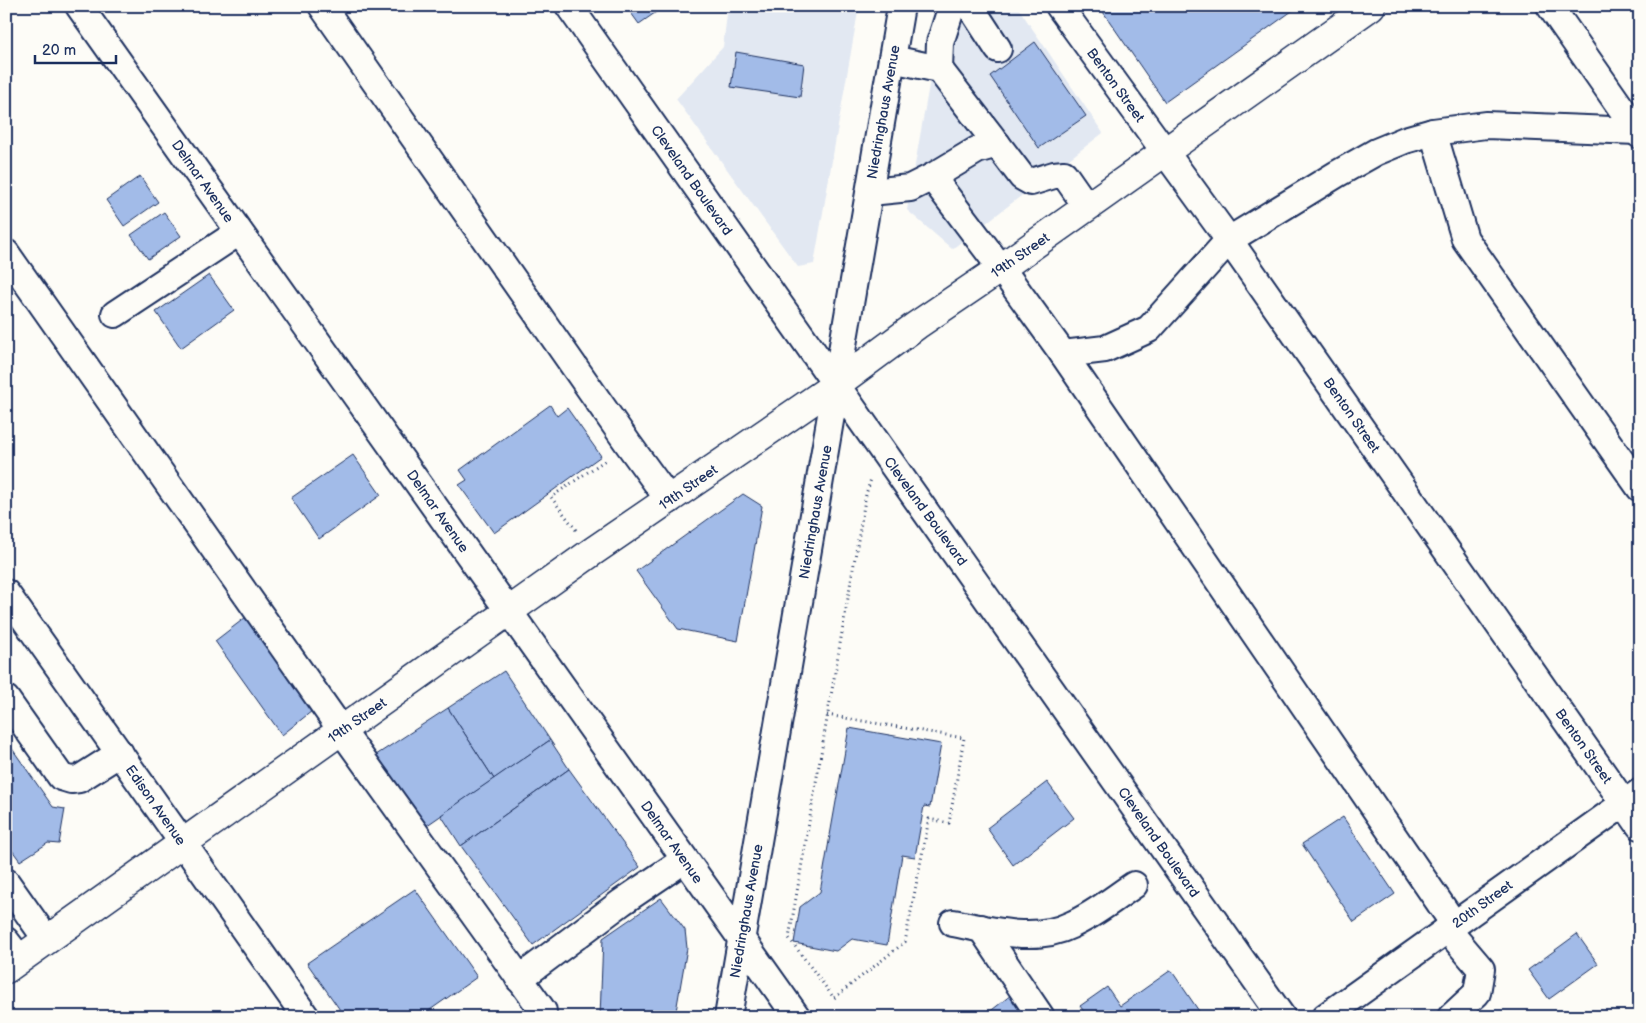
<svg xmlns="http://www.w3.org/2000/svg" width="1646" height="1023" viewBox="0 0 1646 1023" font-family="'Balsamiq Sans',sans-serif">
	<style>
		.built { fill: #e2e8f2 }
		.building { fill: #a2bbe8; stroke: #1b2f5e }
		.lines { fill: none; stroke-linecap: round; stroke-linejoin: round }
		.minor-casing { stroke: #1b2f5e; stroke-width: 30 }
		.major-casing { stroke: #1b2f5e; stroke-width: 31 }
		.path { stroke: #1b2f5e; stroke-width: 3; stroke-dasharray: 1 4; stroke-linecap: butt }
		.minor { stroke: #fdfcf7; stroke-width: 26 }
		.major { stroke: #fdfcf7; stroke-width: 28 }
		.labels { text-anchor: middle; stroke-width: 5; stroke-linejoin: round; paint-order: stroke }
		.street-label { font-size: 14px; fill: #1b2f5e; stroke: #fdfcf7 }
	</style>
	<rect width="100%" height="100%" fill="#fdfcf7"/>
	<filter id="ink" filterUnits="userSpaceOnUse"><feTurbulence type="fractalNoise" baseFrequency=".02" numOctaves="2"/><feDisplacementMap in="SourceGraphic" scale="10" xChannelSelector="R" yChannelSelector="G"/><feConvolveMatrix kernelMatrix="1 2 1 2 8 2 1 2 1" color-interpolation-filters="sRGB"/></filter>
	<g filter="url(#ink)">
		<g class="built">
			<path d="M 728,6 L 859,6 L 814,264 L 798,267 L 676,99 L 723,47 Z"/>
			<path d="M 943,6 L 1017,6 L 1103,133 L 952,249 L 907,210 Z"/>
		</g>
		<g class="building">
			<path d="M 626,6 L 665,6 L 639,24 Z"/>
			<path d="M 1099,6 L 1299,6 L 1165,102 Z"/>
			<path d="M 1035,42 L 1086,116 L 1039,148 L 990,76 Z"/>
			<path d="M 736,52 L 804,64 L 800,97 L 731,87 Z"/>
			<path d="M 140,176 L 158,202 L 124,226 L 106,200 Z"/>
			<path d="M 164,212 L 181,236 L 148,259 L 131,235 Z"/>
			<path d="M 209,275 L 234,310 L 181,348 L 156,312 Z"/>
			<path d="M 550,405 L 557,416 L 567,408 L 601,456 L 494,533 L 459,485 L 467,480 L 460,470 Z"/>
			<path d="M 353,455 L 381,495 L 319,539 L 291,498 Z"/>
			<path d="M 743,494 L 762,506 L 738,641 L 678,629 L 636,571 Z"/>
			<path d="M 250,614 L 317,707 L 282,735 L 215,641 Z"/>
			<path d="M 504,671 L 550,740 L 494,779 L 448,708 Z"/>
			<path d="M 448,708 L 494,779 L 423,828 L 373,757 Z"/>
			<path d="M 849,728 L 941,744 L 930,807 L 924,806 L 915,857 L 902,855 L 887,945 L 852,939 L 836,951 L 794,943 L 800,907 L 820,892 Z"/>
			<path d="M 6,740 L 53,807 L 65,809 L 59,844 L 48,843 L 20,861 L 6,842 Z"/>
			<path d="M 550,740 L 569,769 L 461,846 L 441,815 Z"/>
			<path d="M 569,769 L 640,867 L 533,945 L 461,846 Z"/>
			<path d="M 1047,782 L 1074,818 L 1013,865 L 987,828 Z"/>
			<path d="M 1343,817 L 1395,894 L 1354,922 L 1302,844 Z"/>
			<path d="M 415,889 L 477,977 L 420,1017 L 345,1017 L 307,963 Z"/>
			<path d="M 661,898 L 685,930 L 687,948 L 675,1017 L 600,1017 L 603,938 Z"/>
			<path d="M 1577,934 L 1598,964 L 1549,999 L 1528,970 Z"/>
			<path d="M 1171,970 L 1203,1017 L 1088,1017 L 1080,1006 L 1107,987 L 1120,1006 Z"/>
			<path d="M 1011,995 L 1026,1017 L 983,1017 Z"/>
		</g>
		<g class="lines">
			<g class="minor-casing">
				<g id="minor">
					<path d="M 79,6 L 797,1017"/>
					<path d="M 322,6 L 629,445 L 669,500"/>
					<path d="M 569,6 C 807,343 1045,680 1282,1017"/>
					<path d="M 970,6 L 998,49"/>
					<path d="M 1059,6 L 1229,240 L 1640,826"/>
					<path d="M 1550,6 L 1640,135"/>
					<path d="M 892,59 L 939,69 L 997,144"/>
					<path d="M 939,69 L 940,43 L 952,6"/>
					<path d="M 1433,132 L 1465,239 L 1640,488"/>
					<path d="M 932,177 L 1001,268 L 1063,354 L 1454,924"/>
					<path d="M 870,192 L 910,188 L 932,177 L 977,150 L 997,144 L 1022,177 L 1031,182 L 1054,175 L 1064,174 L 1087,207"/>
					<path d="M 6,253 L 342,731 L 543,1011 L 542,1017"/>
					<path d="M 115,314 L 239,232"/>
					<path d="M 1063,354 L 1105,349 L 1149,329 L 1229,240 L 1337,174 L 1376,152 L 1405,140 L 1433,132 L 1486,125 L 1637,131"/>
					<path d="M 6,593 L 306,1017"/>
					<path d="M 6,699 L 61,777 L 71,780 L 79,779 L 120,753"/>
					<path d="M 6,882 L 47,940"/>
					<path d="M 953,923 C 991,930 1035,943 1071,925 C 1094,915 1113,899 1134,885"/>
					<path d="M 981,928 L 1041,1017"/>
					<path d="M 1447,929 L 1481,969 L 1477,993 L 1451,1017"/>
					<path d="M 6,941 L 20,959"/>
					<path d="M 519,979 L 622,902 L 684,860"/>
					<path d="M 728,1017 L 901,6"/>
					<path d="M 1325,1017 L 1640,792"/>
				</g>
			</g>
			<g class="major-casing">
				<path id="major" d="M 6,969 L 592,552 L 837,384 L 917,325 L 1001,268 L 1371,6"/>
			</g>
			<g class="path">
				<path d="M 576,530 L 551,497 L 607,459"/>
				<path d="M 827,715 L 964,738 L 949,823 L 929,819 L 905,942 L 834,998 L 789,938 L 866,494 L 871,479"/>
			</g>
			<use href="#minor" class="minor"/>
			<use href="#major" class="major"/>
		</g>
	</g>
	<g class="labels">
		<g class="street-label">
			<text transform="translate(1116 85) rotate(54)" y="5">Benton Street</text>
			<text transform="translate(883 112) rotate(-80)" y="5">Niedringhaus Avenue</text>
			<text transform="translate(692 180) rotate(55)" y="5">Cleveland Boulevard</text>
			<text transform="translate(203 181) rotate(55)" y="5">Delmar Avenue</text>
			<text transform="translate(1020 255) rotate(-35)" y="5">19th Street</text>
			<text transform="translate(1352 415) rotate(55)" y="5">Benton Street</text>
			<text transform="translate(688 487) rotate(-35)" y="5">19th Street</text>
			<text transform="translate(438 511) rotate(55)" y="5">Delmar Avenue</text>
			<text transform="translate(926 511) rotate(54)" y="5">Cleveland Boulevard</text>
			<text transform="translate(815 512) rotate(-80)" y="5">Niedringhaus Avenue</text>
			<text transform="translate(357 720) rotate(-35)" y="5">19th Street</text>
			<text transform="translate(1584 746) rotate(55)" y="5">Benton Street</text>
			<text transform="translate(156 805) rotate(55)" y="5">Edison Avenue</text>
			<text transform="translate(672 842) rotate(55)" y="5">Delmar Avenue</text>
			<text transform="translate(1159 842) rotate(55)" y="5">Cleveland Boulevard</text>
			<text transform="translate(1482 904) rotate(-36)" y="5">20th Street</text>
			<text transform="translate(746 911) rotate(-80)" y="5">Niedringhaus Avenue</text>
		</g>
	</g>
	<rect width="1646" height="1023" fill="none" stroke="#fdfcf7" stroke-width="25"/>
	<rect x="12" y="12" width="1621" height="998" fill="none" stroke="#1b2f5e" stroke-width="2" filter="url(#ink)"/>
	<path d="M35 55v8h81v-8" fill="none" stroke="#1b2f5e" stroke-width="2.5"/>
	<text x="42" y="55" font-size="15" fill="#1b2f5e" stroke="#fdfcf7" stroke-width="4" paint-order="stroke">20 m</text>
</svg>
